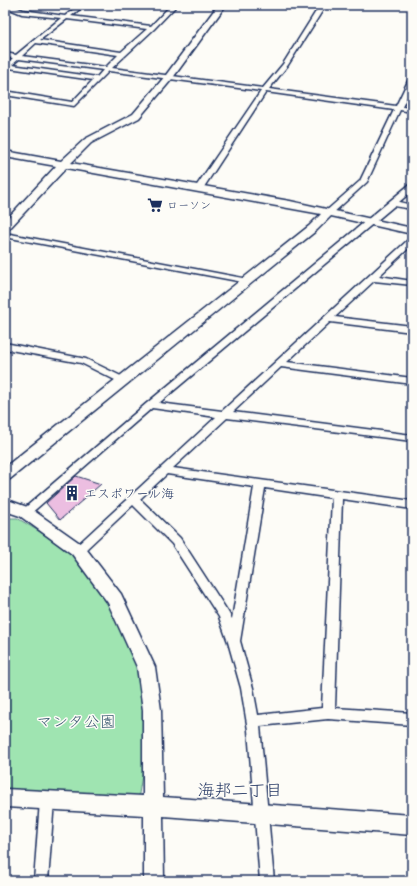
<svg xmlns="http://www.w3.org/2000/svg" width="417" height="886" viewBox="0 0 417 886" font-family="Sriracha,'Klee One',sans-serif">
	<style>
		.green { fill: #9fe4b1; stroke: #5d8a88 }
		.building { fill: #ecbee1; stroke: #1b2f5e }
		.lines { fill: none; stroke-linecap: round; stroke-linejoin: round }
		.street-casing { stroke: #1b2f5e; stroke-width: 3 }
		.secondary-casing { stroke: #1b2f5e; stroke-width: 3 }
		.street { fill: #fdfcf7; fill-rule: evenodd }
		.secondary { fill: #fdfcf7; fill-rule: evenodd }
		.labels { text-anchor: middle; stroke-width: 3; stroke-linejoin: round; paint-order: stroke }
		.far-poi-label { font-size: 11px; fill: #1b2f5e; stroke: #fdfcf7; text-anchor: start }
		.poi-label { font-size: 13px; fill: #1b2f5e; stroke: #fdfcf7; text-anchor: start }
		.near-park-label { font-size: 16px; fill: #3c5c73; stroke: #fdfcf7 }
		.near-neighbourhood-label { font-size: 17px; fill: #1b2f5e; stroke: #fdfcf7 }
	</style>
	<rect width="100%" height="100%" fill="#fdfcf7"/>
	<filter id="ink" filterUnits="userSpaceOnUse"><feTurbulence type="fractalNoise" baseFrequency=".025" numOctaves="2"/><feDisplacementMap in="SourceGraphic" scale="8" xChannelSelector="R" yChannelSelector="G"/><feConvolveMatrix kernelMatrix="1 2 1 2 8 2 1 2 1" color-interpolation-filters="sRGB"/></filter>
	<g filter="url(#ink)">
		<path class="green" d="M 5,518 L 17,518 L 55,541 L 73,556 L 110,600 L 134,655 L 145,694 L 144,762 L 138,800 L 5,789 Z"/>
		<path class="building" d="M 76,476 L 101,484 L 60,520 L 46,503 Z"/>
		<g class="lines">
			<g class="street-casing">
				<g id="street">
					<path d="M 5,5 L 11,5 L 23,10 L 65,16 L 79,5 L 85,5 L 71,16 L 151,26 L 171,5 L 177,5 L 154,29 L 112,68 L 263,88 L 283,64 L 320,5 L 326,5 L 288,65 L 269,89 L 396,106 L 409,79 L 412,77 L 412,86 L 402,107 L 412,108 L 412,112 L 400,110 L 367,182 L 332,214 L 326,214 L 325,212 L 360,181 L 394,110 L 266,92 L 202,190 L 196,190 L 195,188 L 261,91 L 109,71 L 74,106 L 5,95 L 5,91 L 72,102 L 93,80 L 9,68 L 5,70 L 5,65 L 13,58 L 5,57 L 5,53 L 16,55 L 61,18 L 22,14 L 5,7 ZM 67,19 L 147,29 L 121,52 L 40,40 ZM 36,43 L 118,55 L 106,67 L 22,56 ZM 19,59 L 103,70 L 97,77 L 12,65 Z"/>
					<path d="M 409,185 L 412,185 L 412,191 L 399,202 L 412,205 L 412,209 L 394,206 L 159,403 L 222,411 L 409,239 L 412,239 L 412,245 L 379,276 L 412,281 L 412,285 L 374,281 L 335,317 L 412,326 L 412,332 L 330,322 L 287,362 L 412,378 L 412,384 L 281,367 L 233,412 L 412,435 L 412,441 L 227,418 L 173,468 L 412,501 L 412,509 L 342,499 L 335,708 L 412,713 L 412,725 L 328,719 L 260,726 L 274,881 L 260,881 L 248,730 L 241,688 L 228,642 L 219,617 L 172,544 L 133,505 L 82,553 L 78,554 L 74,553 L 72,550 L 216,417 L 152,408 L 29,515 L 21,515 L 20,512 L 147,403 ZM 167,474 L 254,487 L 232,619 L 228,612 L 180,538 L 140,499 ZM 265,488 L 332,498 L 322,708 L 258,715 L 253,688 L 240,641 Z"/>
					<path d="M 5,233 L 248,279 L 252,281 L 248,283 L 5,237 Z"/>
					<path d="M 5,343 L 86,359 L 125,378 L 127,380 L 122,383 L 119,382 L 81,363 L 5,349 Z"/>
					<path d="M 47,794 L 52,796 L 54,801 L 48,881 L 34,881 L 40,801 L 42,796 Z"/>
				</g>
			</g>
			<g class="secondary-casing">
				<g id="secondary">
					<path d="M 218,5 L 226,5 L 172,79 L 139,118 L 91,143 L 71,163 L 290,201 L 412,228 L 412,234 L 331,216 L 317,230 L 10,479 L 5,480 L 5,467 L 309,226 L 321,214 L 66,168 L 9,229 L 5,230 L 5,221 L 56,166 L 5,157 L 5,151 L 61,161 L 85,139 L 133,114 L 166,75 Z"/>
					<path d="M 5,499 L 30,508 L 84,546 L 121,594 L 155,667 L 161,710 L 163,797 L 412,815 L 412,835 L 163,816 L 164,881 L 144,881 L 144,815 L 5,807 L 5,789 L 143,796 L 143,710 L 137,667 L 108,603 L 72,554 L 20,516 L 5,511 Z"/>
				</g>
			</g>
			<use href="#street" class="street"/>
			<use href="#secondary" class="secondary"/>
		</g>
	</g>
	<defs>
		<g id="supermarket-bare" transform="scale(1.2)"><path d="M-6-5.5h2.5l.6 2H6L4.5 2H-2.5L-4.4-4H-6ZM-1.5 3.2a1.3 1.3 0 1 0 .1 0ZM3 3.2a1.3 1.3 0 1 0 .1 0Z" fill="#1b2f5e" stroke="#fdfcf7" stroke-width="2.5" paint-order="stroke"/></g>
		<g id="building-bare" transform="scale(1.2)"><path d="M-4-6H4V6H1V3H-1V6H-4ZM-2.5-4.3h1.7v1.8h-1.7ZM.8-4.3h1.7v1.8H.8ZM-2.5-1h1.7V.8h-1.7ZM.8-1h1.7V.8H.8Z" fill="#1b2f5e" stroke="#fdfcf7" stroke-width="2.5" paint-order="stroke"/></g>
	</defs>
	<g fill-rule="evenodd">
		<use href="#supermarket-bare" x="155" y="205"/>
		<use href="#building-bare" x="72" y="493"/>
	</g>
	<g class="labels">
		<g class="far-poi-label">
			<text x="167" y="209">ローソン</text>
		</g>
		<g class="poi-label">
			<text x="84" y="498">エスポワール海</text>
		</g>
		<g class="near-park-label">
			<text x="76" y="727">マンタ公園</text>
		</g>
		<g class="near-neighbourhood-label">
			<text x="240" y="796">海邦二丁目</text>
		</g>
	</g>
	<rect width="417" height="886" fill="none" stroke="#fdfcf7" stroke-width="20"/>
	<rect x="10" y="10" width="397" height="866" fill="none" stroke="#1b2f5e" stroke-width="1.5" filter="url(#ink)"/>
</svg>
